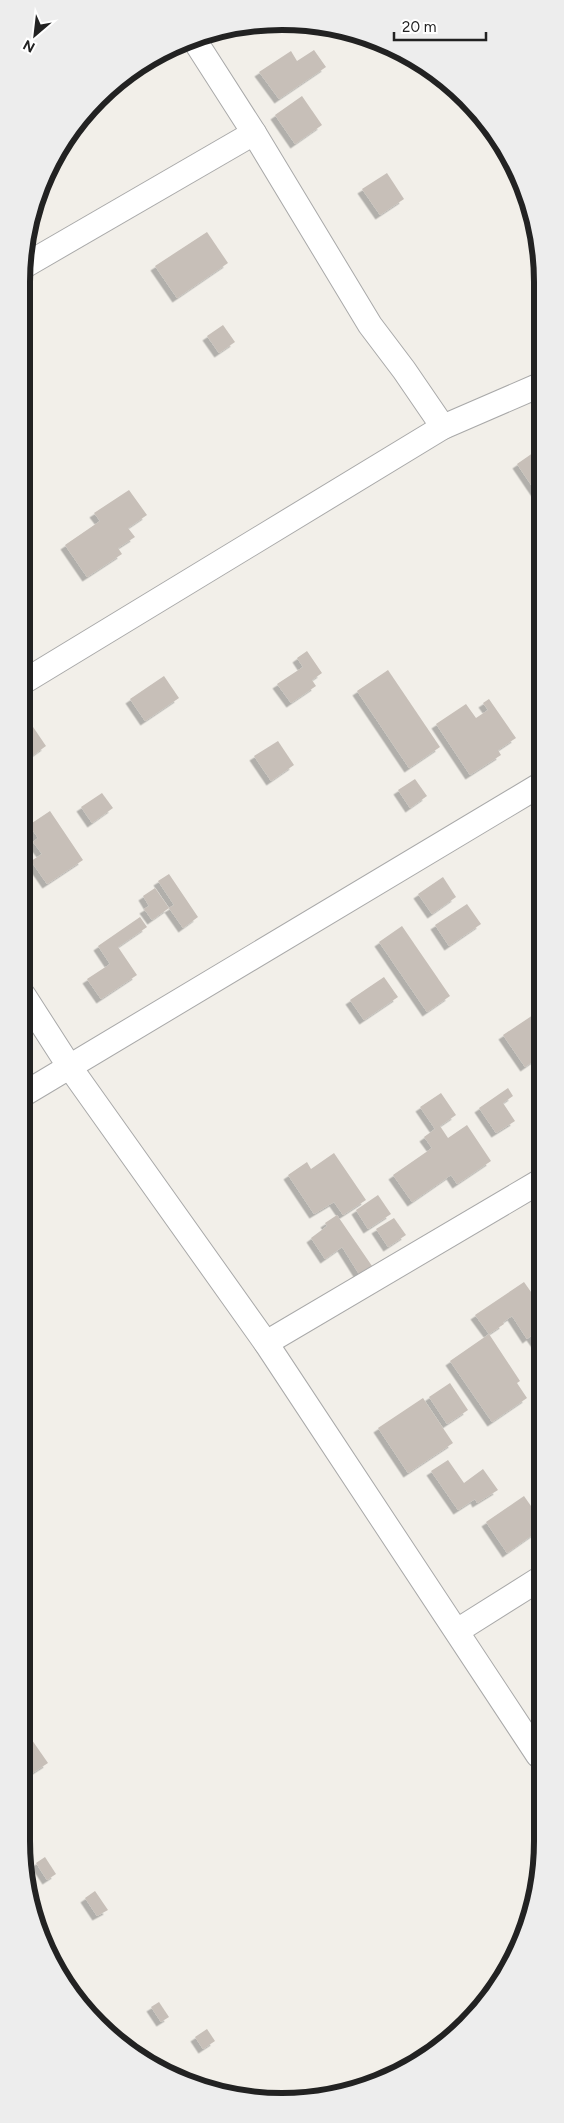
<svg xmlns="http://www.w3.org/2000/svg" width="564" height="2123" viewBox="0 0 564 2123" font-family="Figtree,sans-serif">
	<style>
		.building { fill: #c7bfb8; filter: url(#shadow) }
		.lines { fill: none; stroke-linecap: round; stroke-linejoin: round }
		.street-casing { stroke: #a9a9a9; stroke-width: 26 }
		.street { stroke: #fff; stroke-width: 24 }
		.rim { fill: none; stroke: #222; stroke-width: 6 }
	</style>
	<defs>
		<filter id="shadow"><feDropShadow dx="-4.5" dy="4.5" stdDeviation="0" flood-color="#0004"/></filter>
	</defs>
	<rect width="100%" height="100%" fill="#f2efe9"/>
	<g class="building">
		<path d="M 314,50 L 326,67 L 279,99 L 259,72 L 291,51 L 297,61 Z"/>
		<path d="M 302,96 L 322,125 L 295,144 L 275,115 Z"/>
		<path d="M 387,173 L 404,199 L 380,215 L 362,189 Z"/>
		<path d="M 207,232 L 228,263 L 177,298 L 155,266 Z"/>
		<path d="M 223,325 L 235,342 L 219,353 L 207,336 Z"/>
		<path d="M 540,448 L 540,498 L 517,464 Z"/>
		<path d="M 129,490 L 147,515 L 128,528 L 135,537 L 118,548 L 122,554 L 87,577 L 65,545 L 100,521 L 94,513 Z"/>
		<path d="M 307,651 L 322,673 L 312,680 L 316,686 L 291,703 L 277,684 L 303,667 L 297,658 Z"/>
		<path d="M 388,670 L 440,747 L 409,768 L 357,691 Z"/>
		<path d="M 164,676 L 179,698 L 145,721 L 130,699 Z"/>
		<path d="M 489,699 L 516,738 L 498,750 L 501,755 L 470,775 L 436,724 L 466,704 L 476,718 L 488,710 L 483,703 Z"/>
		<path d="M 29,721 L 46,746 L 25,761 L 25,724 Z"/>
		<path d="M 278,741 L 294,765 L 271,781 L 254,756 Z"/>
		<path d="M 415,779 L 427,796 L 410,808 L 398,790 Z"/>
		<path d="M 102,793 L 113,808 L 92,823 L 81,807 Z"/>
		<path d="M 50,811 L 83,860 L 47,884 L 31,861 L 42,854 L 33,842 L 38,838 L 29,825 Z"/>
		<path d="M 169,874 L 198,917 L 183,928 L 169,908 L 174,905 L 158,881 Z"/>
		<path d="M 443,877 L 456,897 L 432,914 L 418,894 Z"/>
		<path d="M 155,888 L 169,908 L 152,920 L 144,909 L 149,906 L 143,896 Z"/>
		<path d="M 467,904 L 481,924 L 449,946 L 435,925 Z"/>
		<path d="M 140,917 L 147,927 L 118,947 L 137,975 L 101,999 L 87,979 L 110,964 L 98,946 Z"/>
		<path d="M 402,926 L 450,996 L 427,1012 L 379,942 Z"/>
		<path d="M 384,977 L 398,997 L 364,1020 L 350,1000 Z"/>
		<path d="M 539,1011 L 539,1057 L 525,1067 L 503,1035 Z"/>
		<path d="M 508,1088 L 513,1096 L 503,1103 L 515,1121 L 496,1133 L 479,1108 Z"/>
		<path d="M 441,1093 L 456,1115 L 440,1126 L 448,1138 L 467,1125 L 491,1161 L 457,1184 L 451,1175 L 412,1202 L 393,1175 L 432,1148 L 424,1137 L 435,1129 L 420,1107 Z"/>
		<path d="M 334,1153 L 366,1200 L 343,1215 L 334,1202 L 314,1214 L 288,1175 L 307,1162 L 311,1169 Z"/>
		<path d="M 378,1195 L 391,1214 L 368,1229 L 356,1210 Z"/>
		<path d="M 337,1215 L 372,1266 L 359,1274 L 342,1247 L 325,1259 L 311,1238 L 327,1226 L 325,1223 Z"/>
		<path d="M 394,1218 L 406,1235 L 388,1247 L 376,1229 Z"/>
		<path d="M 524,1282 L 536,1299 L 539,1297 L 539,1347 L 531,1336 L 527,1339 L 512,1316 L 503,1322 L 504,1324 L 489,1334 L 475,1315 Z"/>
		<path d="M 489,1334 L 520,1381 L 517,1383 L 527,1398 L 492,1422 L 450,1361 Z"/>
		<path d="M 450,1383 L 468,1410 L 447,1424 L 429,1397 Z"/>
		<path d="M 423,1398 L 453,1443 L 408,1473 L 378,1428 Z"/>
		<path d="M 448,1460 L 464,1483 L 483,1469 L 498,1490 L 477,1503 L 475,1499 L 458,1510 L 431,1471 Z"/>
		<path d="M 524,1496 L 538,1516 L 538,1531 L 507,1553 L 486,1522 Z"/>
		<path d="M 25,1730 L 48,1763 L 31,1774 L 22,1759 L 22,1732 Z"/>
		<path d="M 45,1857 L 56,1874 L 47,1880 L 36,1863 Z"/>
		<path d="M 95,1891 L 108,1910 L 97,1916 L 85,1898 Z"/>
		<path d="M 159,2002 L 169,2017 L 161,2022 L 151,2007 Z"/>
		<path d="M 207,2029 L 215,2041 L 203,2049 L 195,2037 Z"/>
	</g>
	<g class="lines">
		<g class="street-casing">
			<g id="street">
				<path d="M 195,41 L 254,133 L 370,325 L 404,370 L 443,427"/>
				<path d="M 26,265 L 254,133"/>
				<path d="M 25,681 L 443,427 L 540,385"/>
				<path d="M 24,996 L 69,1066 L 266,1343 L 538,1755"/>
				<path d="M 24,1094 L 540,785"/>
				<path d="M 266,1343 L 539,1182"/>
				<path d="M 457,1631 L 538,1580"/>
			</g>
		</g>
		<use href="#street" class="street"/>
	</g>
	<path d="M0 0H564V2123H0ZM282 30H282A252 252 0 0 1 534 282V1841A252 252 0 0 1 282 2093H282A252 252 0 0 1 30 1841V282A252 252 0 0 1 282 30Z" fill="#ededed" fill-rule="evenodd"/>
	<path class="rim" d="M282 30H282A252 252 0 0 1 534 282V1841A252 252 0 0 1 282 2093H282A252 252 0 0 1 30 1841V282A252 252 0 0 1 282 30Z"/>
	<g transform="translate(35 35) rotate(208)" stroke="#ffffff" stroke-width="4" paint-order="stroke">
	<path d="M0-4L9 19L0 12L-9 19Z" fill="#222222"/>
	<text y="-8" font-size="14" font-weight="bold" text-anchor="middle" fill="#222222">N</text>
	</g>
	<path d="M394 32v8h92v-8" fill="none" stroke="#222222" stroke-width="2.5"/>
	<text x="402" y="32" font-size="15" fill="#222222" stroke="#ffffff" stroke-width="4" paint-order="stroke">20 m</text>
</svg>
